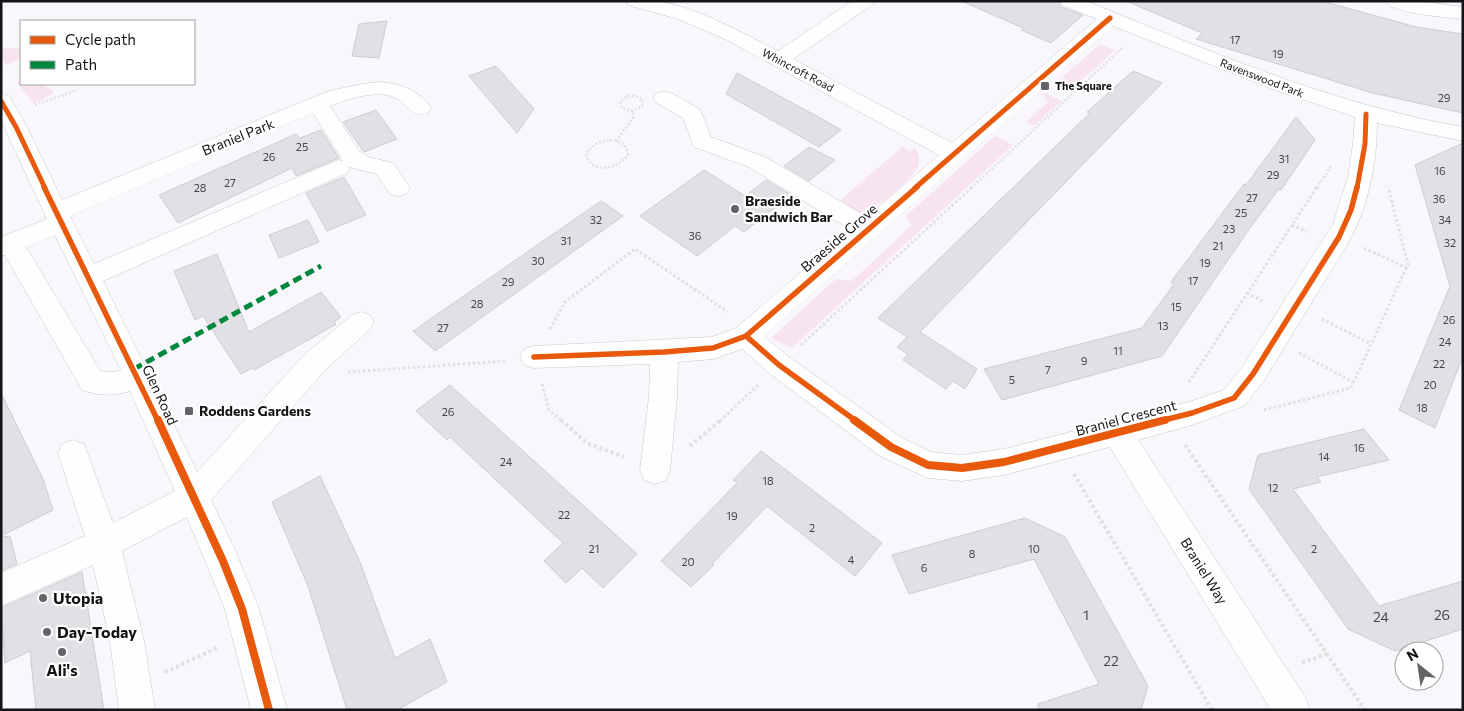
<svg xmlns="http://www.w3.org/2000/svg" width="1464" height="711" viewBox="0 0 1464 711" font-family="Commissioner,sans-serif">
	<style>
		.green { fill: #f7e4f0 }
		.building { fill: #e1e0e5; stroke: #cdcdd1 }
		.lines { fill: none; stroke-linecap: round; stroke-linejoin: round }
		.minor-casing { stroke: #c9c7cc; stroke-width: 1 }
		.path-far2 { stroke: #e0e0e1; stroke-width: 2.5; stroke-dasharray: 2 2; stroke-linecap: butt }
		.path-far1 { stroke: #e0e0e1; stroke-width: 3; stroke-dasharray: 2.5 2.5; stroke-linecap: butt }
		.path { stroke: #e0e0e1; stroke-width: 4; stroke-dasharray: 3 3; stroke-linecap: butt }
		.minor { fill: #fefeff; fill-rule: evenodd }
		.quiet { stroke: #00873e; stroke-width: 5; stroke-dasharray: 9 5; stroke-linecap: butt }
		.cycleway-far2-casing { stroke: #fff; stroke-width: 8 }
		.cycleway-far1-casing { stroke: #fff; stroke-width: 9 }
		.cycleway-casing { stroke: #fff; stroke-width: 11 }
		.cycleway-far2 { stroke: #e8590c; stroke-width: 5 }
		.cycleway-far1 { stroke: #e8590c; stroke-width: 5.5 }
		.cycleway { stroke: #e8590c; stroke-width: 8 }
		.poi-dot { fill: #646367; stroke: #fff; stroke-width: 2 }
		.labels { text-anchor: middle; stroke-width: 4.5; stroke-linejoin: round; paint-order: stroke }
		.number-label { font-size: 11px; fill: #47464a }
		.far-street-label { font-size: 11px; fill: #141317; stroke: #fff }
		.far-poi-label { font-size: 11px; font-weight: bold; fill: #141317; stroke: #fff; text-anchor: start }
		.street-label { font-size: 14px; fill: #141317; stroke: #fff }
		.poi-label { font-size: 14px; font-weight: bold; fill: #141317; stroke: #fff; text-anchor: start }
		.near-number-label { font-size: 14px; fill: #47464a }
		.near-poi-label { font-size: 16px; font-weight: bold; fill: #141317; stroke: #fff; text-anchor: start }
	</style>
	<rect width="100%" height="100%" fill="#f9f7fc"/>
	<g class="green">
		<path d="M 1100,44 L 1115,50 L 1073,88 L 1058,81 Z"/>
		<path d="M 1,47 L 21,49 L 21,58 L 6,65 L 1,59 Z"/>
		<path d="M 21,81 L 21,84 L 42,84 L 52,90 L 53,93 L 34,104 L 17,82 Z"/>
		<path d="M 1045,93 L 1062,101 L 1034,126 L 1027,121 L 1048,102 L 1042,95 Z"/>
		<path d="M 995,136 L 1013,145 L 792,348 L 771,338 L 836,279 L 852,281 L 912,225 L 906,216 Z"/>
		<path d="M 903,146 L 909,152 L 915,148 C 918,153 920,157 919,163 C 917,177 880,203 868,213 L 862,215 L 836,204 Z"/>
	</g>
	<g class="building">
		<path d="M 961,1 L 1058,1 L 1061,7 L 1083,15 L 1051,43 L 1021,30 L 1023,28 Z"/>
		<path d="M 1126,1 L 1322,1 L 1416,27 L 1463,34 L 1463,113 L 1373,93 L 1196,39 L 1202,33 Z"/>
		<path d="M 387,21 L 379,58 L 352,56 L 359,24 Z"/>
		<path d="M 496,66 L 534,109 L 517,133 L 469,76 Z"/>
		<path d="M 1133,71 L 1162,83 L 920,332 L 977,369 L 965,389 L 953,381 L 946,389 L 903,360 L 908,354 L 897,347 L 907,337 L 878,318 L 1090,113 L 1087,112 Z"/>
		<path d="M 737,73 L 822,119 L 841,130 L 819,147 L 726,94 Z"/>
		<path d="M 376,110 L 397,139 L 364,152 L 343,122 Z"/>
		<path d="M 1296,117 L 1315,140 L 1281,190 L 1279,189 L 1250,228 L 1162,356 L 1002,400 L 984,369 L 1142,328 L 1174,284 L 1171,282 L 1209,231 L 1244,184 L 1246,185 Z"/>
		<path d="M 321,130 L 339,158 L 296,176 L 292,168 L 178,223 L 159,195 L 296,134 L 300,138 Z"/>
		<path d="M 1463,143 L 1463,356 L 1435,428 L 1399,410 L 1450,286 L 1415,165 Z"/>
		<path d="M 809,147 L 835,160 L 809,181 L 784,166 Z"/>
		<path d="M 704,170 L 745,196 L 766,180 L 791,195 L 744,232 L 735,226 L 697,256 L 640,216 Z"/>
		<path d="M 344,177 L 366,215 L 327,231 L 306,193 Z"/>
		<path d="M 601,201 L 623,216 L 435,351 L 413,331 Z"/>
		<path d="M 308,220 L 319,242 L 279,258 L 269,235 Z"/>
		<path d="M 217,254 L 249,332 L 321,292 L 341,317 L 334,322 L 336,324 L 319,334 L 254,370 L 252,368 L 241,374 L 203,316 L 195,320 L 174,271 Z"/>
		<path d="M 450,385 L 637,554 L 603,588 L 582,568 L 566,583 L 544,561 L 563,543 L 450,437 L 447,440 L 416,411 Z"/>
		<path d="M 1,393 L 43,479 L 53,510 L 1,536 Z"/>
		<path d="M 1364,429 L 1389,460 L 1317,477 L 1321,482 L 1293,489 L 1379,606 L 1463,581 L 1463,629 L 1395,651 L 1348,629 L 1249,489 L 1258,455 Z"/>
		<path d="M 761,451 L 882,543 L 855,576 L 767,506 L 712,564 L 714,565 L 691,587 L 661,561 L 737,483 L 733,480 Z"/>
		<path d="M 320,476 L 360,562 L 395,658 L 430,639 L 447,682 L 397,710 L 347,710 L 308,586 L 272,502 Z"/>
		<path d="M 1025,518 L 1065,537 L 1148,686 L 1141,710 L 1039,710 L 1038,704 L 1099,684 L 1034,559 L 909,594 L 892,555 Z"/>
		<path d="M 10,536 L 17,564 L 1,571 L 1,537 Z"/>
		<path d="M 82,572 L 104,710 L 36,710 L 30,651 L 5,663 L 1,608 Z"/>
	</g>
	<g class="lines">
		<g class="minor-casing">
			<g id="minor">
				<path d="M 626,1 C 636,1 647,0 657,1 C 697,7 742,33 778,51 L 852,1 L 874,1 L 872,5 L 793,59 L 952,143 L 1097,19 L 1062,5 L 1060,1 L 1086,1 C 1209,51 1331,104 1463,127 L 1463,141 L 1377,123 C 1377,163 1368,208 1348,243 L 1263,382 L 1244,406 L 1192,425 L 1138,440 L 1305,697 L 1310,710 L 1271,710 L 1110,447 L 1004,475 L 962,481 L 928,478 L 880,456 L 769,373 L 742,349 L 713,359 L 678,362 L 677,397 L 670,470 L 666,480 L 655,484 L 644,480 L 640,470 L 649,397 L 650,364 L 534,368 L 524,365 L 520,357 L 524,349 L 534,346 L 712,337 L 736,328 L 851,230 L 749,167 L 694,147 L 683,118 L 657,103 L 653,98 L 657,93 L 664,91 L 671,93 L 700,109 L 711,137 L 765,157 L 867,217 L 939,155 L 725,39 L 678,19 L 628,5 ZM 1113,26 L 1275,90 L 1355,117 L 1353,144 L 1348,177 L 1333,224 L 1243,366 L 1224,390 L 1192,401 L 1004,449 L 962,455 L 931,452 L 902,438 L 789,357 L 764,336 Z"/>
				<path d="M 1384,1 L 1417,1 L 1463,7 L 1463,19 C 1446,17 1393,14 1384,1 Z"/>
				<path d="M 380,82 C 401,84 419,90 431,108 L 428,113 C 408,118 408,101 391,96 C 372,91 347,99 330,106 L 359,151 L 368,157 L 393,163 L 410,188 L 406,194 L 398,196 L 390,194 L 377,174 L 353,168 L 349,166 L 350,168 L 347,173 L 103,281 L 197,472 L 304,355 L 352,315 L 361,312 L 370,315 L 374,322 L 370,329 L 324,371 L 211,500 L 235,550 L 259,609 L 287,710 L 251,710 L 225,609 L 187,517 L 122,551 L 144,641 L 155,710 L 119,710 L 110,641 L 93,565 L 1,606 L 1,573 L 85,536 L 58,453 L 62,444 L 73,440 L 84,444 L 113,523 L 175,491 L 130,391 C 113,396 99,396 82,390 L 5,255 L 1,256 L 1,237 L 47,219 L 1,120 L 1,94 L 9,96 L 27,127 L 62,200 L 329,91 L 362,84 ZM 313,113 L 343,161 L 339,160 L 331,163 L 94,264 L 70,216 ZM 55,235 L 121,370 L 113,372 L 100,371 L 26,247 Z"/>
			</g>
		</g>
		<g class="path-far2">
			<path d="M 628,96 L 636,96 L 642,99 L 642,106 L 633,111 L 622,108 L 620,101 Z"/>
			<path d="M 35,105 L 77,90"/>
			<path d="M 610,140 C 620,141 627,144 628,155 C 617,169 592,175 586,154 C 592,145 599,141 610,140 Z"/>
			<path d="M 616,141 L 633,118 L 633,111"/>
			<path d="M 971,188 L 1123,47"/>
			<path d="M 1317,188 L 1331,166"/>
		</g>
		<g class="path-far1">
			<path d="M 1292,225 L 1307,232"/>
			<path d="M 1364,248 L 1407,268"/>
			<path d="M 1247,293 L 1264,302"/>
			<path d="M 1322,319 L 1371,344"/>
			<path d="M 550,329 L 565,302 L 635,249 L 728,312"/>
			<path d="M 801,345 L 972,187"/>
			<path d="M 1299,353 L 1353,382"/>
			<path d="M 348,372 L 506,361"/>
			<path d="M 1189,382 L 1317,187"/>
			<path d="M 542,384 L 549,410 L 562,421"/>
			<path d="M 1264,410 L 1351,388 L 1408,264 L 1388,187"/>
			<path d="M 720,421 L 758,385"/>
		</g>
		<g class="path">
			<path d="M 561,420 L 587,443 L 624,457"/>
			<path d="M 1185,445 L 1365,710"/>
			<path d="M 690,446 L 721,420"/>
			<path d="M 1074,474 L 1212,710"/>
			<path d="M 1302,663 L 1327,654"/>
			<path d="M 165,672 L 219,647"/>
		</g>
		<use href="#minor" class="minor"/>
		<path class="quiet" d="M 134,369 L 321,266"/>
		<g class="cycleway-far2-casing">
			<g id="cycleway-far2">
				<path d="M 1,101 L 16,127 L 45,188"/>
				<path d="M 915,188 L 1110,18"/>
				<path d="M 1357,188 L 1365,144 L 1366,114"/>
			</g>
		</g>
		<g class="cycleway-far1-casing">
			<g id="cycleway-far1">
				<path d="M 44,187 L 158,421"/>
				<path d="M 746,336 L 779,365 L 856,421"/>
				<path d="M 534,357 L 664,352 L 713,348 L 746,336 L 917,187"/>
				<path d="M 1160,421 L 1192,413 L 1234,398 L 1253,374 L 1339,237 L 1351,210 L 1357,187"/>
			</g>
		</g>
		<g class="cycleway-casing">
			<g id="cycleway">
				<path d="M 158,420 L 223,561 L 242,609 L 269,710"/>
				<path d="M 854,420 L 891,447 L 928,465 L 962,468 L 1004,462 L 1165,420"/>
			</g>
		</g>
		<use href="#cycleway-far2" class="cycleway-far2"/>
		<use href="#cycleway-far1" class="cycleway-far1"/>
		<use href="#cycleway" class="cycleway"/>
	</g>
	<g class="poi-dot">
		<rect x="1040" y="81" width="10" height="10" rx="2.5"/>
		<circle cx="735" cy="209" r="5"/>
		<rect x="184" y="406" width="10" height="10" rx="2.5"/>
		<circle cx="43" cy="598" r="5"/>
		<circle cx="47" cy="632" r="5"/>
		<circle cx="62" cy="652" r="5"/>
	</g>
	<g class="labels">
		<g class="number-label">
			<text x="1235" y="44">17</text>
			<text x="1278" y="58">19</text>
			<text x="1444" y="102">29</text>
			<text x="302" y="151">25</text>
			<text x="269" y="161">26</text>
			<text x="1284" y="163">31</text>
			<text x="1440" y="175">16</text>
			<text x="1273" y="179">29</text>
			<text x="230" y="187">27</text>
			<text x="200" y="192">28</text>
			<text x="1252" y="202">27</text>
			<text x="1439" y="203">36</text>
			<text x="1241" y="217">25</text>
			<text x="596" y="224">32</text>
			<text x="1445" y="224">34</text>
			<text x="1229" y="233">23</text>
			<text x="695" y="240">36</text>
			<text x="566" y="245">31</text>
			<text x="1450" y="247">32</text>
			<text x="1218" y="250">21</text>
			<text x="538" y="265">30</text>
			<text x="1205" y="267">19</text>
			<text x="1193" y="285">17</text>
			<text x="508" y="286">29</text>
			<text x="477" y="308">28</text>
			<text x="1176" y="311">15</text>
			<text x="1449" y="324">26</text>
			<text x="1163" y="330">13</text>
			<text x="443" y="332">27</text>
			<text x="1445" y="346">24</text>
			<text x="1118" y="355">11</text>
			<text x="1084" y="365">9</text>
			<text x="1439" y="368">22</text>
			<text x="1048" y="374">7</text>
			<text x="1012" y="384">5</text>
			<text x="1430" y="389">20</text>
			<text x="1422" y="412">18</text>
			<text x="448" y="416">26</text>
			<text x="1359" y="452">16</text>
			<text x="1324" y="461">14</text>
			<text x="506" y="466">24</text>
			<text x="768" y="485">18</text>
			<text x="1273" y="492">12</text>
			<text x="564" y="519">22</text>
			<text x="732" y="520">19</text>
			<text x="812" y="532">2</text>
			<text x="594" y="553">21</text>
			<text x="1034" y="553">10</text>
			<text x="1314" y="553">2</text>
			<text x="972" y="558">8</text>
			<text x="851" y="564">4</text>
			<text x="688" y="566">20</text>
			<text x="924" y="572">6</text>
		</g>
		<g class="far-street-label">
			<text transform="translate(798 70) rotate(28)" y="4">Whincroft Road</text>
			<text transform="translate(1262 78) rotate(21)" y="4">Ravenswood Park</text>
		</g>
		<g class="far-poi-label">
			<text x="1055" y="90">The Square</text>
		</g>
		<g class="street-label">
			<text transform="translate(238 137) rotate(-22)" y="5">Braniel Park</text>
			<text transform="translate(839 238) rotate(-41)" y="5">Braeside Grove</text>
			<text transform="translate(160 395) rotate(65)" y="5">Glen Road</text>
			<text transform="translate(1126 418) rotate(-15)" y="5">Braniel Crescent</text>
			<text transform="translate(1204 571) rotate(58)" y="5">Braniel Way</text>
		</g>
		<g class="poi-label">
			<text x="745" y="206">Braeside<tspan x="745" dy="16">Sandwich Bar</tspan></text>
			<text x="199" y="416">Roddens Gardens</text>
		</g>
		<g class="near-number-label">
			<text x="1086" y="620">1</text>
			<text x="1442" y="620">26</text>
			<text x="1381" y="622">24</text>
			<text x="1111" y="666">22</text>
		</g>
		<g class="near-poi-label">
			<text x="53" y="604">Utopia</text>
			<text x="57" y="638">Day-Today</text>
			<text x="62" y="676" text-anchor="middle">Ali's</text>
		</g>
	</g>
	<rect width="1464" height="711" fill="none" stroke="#141317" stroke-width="5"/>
	<rect x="20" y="20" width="175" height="65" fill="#ffffff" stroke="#a1a1a2"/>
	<rect x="30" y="36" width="25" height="8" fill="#e8590c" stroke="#a1a1a2"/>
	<text x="65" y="45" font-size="15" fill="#141317">Cycle path</text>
	<rect x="30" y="61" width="25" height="8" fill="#00873e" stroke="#a1a1a2"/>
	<text x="65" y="70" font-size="15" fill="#141317">Path</text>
	<g transform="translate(1419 666) rotate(330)"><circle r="24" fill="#ffffff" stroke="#a1a1a2"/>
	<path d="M0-4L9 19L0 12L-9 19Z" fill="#646367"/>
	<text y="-8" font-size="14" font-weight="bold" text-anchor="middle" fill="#141317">N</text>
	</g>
</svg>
